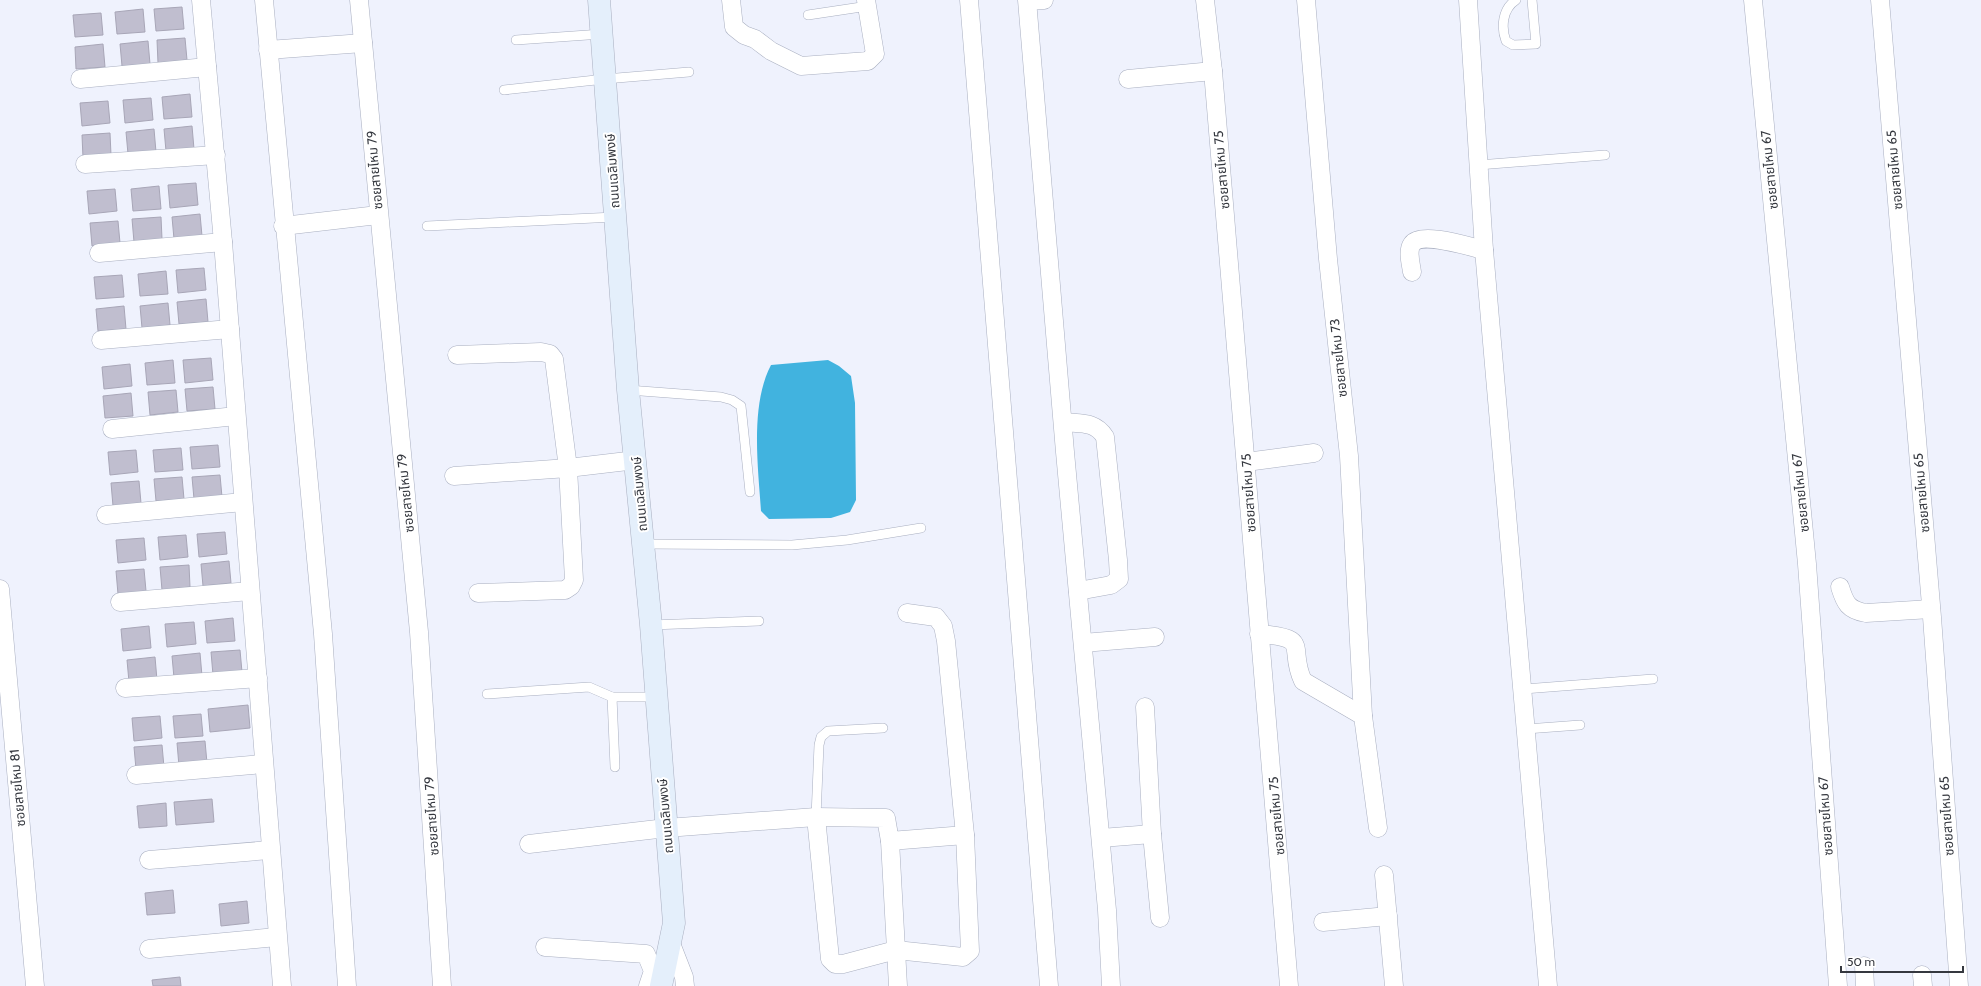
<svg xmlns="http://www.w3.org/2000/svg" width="1981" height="986" viewBox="0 0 1981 986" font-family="Cabin,'Noto Sans Thai',sans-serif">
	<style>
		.water { fill: #41b3df }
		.building { fill: #c0becf; stroke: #a8a6b7 }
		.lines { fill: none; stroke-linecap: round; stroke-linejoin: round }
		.service-casing { stroke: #a9afc0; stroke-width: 10 }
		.minor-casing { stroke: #a9afc0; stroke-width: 19 }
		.secondary-casing { stroke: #a9afc0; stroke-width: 23 }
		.service { stroke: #fff; stroke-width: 9 }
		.minor { stroke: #fff; stroke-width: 18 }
		.secondary { stroke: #e4effb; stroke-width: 22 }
		.labels { text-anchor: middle; stroke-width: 4; stroke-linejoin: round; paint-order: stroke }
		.street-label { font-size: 13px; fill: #35383f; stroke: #fff }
	</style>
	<rect width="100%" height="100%" fill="#eff2fd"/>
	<path class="water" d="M 828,360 L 839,366 L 851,376 L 855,403 L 856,500 L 850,512 L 831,518 L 769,519 L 761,511 C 758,467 750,405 771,365 Z"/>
	<g class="building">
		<path d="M 182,7 L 184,29 L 156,31 L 154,9 Z"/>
		<path d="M 143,9 L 145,32 L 117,34 L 115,12 Z"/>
		<path d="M 101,13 L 103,35 L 75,37 L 73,15 Z"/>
		<path d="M 185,38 L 187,60 L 158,63 L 157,40 Z"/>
		<path d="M 148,41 L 150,64 L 122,66 L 120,44 Z"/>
		<path d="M 103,44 L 105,67 L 76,69 L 75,47 Z"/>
		<path d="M 190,94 L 192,117 L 164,119 L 162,97 Z"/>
		<path d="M 151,98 L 153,120 L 125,123 L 123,100 Z"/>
		<path d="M 108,101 L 110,123 L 82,126 L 80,103 Z"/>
		<path d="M 192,126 L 194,149 L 166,151 L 164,129 Z"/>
		<path d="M 154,129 L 156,152 L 128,154 L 126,132 Z"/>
		<path d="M 110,133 L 111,155 L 83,158 L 82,135 Z"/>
		<path d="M 196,183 L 198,205 L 170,208 L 168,185 Z"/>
		<path d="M 159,186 L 161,209 L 133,211 L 131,189 Z"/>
		<path d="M 115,189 L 117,211 L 89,214 L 87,191 Z"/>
		<path d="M 200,214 L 202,236 L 174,239 L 172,217 Z"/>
		<path d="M 161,217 L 162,239 L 134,242 L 132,219 Z"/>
		<path d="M 118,221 L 120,243 L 92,246 L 90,223 Z"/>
		<path d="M 204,268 L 206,290 L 178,293 L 176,270 Z"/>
		<path d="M 166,271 L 168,294 L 140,296 L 138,274 Z"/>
		<path d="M 122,275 L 124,297 L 96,299 L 94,277 Z"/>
		<path d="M 206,299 L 208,322 L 179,324 L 177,302 Z"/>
		<path d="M 168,303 L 170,325 L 142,328 L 140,306 Z"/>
		<path d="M 124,306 L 126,329 L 98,331 L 96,309 Z"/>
		<path d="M 211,358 L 213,380 L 185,383 L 183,360 Z"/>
		<path d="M 173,360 L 175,383 L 147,385 L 145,363 Z"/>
		<path d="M 130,364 L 132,386 L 104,389 L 102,367 Z"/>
		<path d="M 213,387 L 215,409 L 187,411 L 185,389 Z"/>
		<path d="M 176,390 L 178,412 L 150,415 L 148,392 Z"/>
		<path d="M 131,393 L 133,416 L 105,418 L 103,396 Z"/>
		<path d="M 218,445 L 220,467 L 192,469 L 190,447 Z"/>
		<path d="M 181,448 L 183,470 L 155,472 L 153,450 Z"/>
		<path d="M 136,450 L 138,472 L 110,475 L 108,452 Z"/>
		<path d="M 220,475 L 222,497 L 194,499 L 192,477 Z"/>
		<path d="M 182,477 L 184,499 L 156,501 L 154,479 Z"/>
		<path d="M 139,481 L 141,503 L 113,506 L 111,483 Z"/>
		<path d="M 225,532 L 227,554 L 199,557 L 197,534 Z"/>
		<path d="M 186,535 L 188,557 L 160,560 L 158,537 Z"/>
		<path d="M 144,538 L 146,560 L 118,563 L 116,540 Z"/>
		<path d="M 229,561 L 231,583 L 203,586 L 201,564 Z"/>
		<path d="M 189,565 L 190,587 L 162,590 L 160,567 Z"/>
		<path d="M 144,569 L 146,591 L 118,594 L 116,571 Z"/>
		<path d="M 233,618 L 235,641 L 207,643 L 205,621 Z"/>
		<path d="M 194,622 L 196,644 L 167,647 L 165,624 Z"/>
		<path d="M 149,626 L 151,648 L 123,651 L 121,629 Z"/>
		<path d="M 240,650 L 242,672 L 213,675 L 211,652 Z"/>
		<path d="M 200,653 L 202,676 L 174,678 L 172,656 Z"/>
		<path d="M 155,657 L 157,680 L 129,682 L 127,660 Z"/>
		<path d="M 248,705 L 250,728 L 210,732 L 208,709 Z"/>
		<path d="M 201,714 L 203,736 L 175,738 L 173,716 Z"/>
		<path d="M 160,716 L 162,738 L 134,741 L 132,718 Z"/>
		<path d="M 205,741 L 207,763 L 179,766 L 177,743 Z"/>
		<path d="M 162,745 L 164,767 L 136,769 L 134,747 Z"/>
		<path d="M 212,799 L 214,822 L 176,825 L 174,802 Z"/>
		<path d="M 166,803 L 167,826 L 139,828 L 137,806 Z"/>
		<path d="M 173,890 L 175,913 L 147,915 L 145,893 Z"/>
		<path d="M 247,901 L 249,923 L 221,926 L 219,904 Z"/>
		<path d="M 180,977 L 181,986 L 153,986 L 152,980 Z"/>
	</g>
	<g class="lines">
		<g class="service-casing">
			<g id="service">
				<path d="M 1516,0 C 1502,9 1501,28 1506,41 L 1513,45 L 1536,44 L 1532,0"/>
				<path d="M 808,15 L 868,6"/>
				<path d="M 516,40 L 602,34"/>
				<path d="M 504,90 L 605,79 L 689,72"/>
				<path d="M 1478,165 L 1605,155"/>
				<path d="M 427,226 L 615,217"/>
				<path d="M 628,390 L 721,397 L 732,400 L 741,406 L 750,492"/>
				<path d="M 643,544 L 792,545 L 847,540 L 921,528"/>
				<path d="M 651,625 L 759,621"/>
				<path d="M 1523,689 L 1653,679"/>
				<path d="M 487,694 L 589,687 L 612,697 L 655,697"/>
				<path d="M 612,697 L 615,767"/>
				<path d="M 1526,729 L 1580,725"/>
				<path d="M 816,817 L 819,745 L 821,737 L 828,731 L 883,728"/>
			</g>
		</g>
		<g class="minor-casing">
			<g id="minor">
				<path d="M 201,0 L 223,242 L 282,986"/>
				<path d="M 264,0 L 323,634 L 347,986"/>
				<path d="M 359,0 L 419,632 L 442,986"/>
				<path d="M 731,0 L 734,27 L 744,35 L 755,39 L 771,51 L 801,66 L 868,61 L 875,54 L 866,0"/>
				<path d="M 969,0 L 1049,986"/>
				<path d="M 1027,0 L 1065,452 L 1107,910 L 1111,986"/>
				<path d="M 1205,0 L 1213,71 L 1289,986"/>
				<path d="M 1306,0 L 1328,259 L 1349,456 L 1363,716"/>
				<path d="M 1468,0 L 1484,250 L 1548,986"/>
				<path d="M 1753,0 L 1807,564 L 1838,986"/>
				<path d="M 1880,0 L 1932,617 L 1959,986"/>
				<path d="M 1028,1 L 1044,0"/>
				<path d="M 268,50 L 363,43"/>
				<path d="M 80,79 L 207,67"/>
				<path d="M 1128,79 L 1213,71"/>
				<path d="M 85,164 L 216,155"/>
				<path d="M 283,226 L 378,215"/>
				<path d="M 99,253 L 223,242"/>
				<path d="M 1412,272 C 1411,264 1407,251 1412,244 C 1421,231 1470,247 1484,250"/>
				<path d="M 101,340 L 230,329"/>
				<path d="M 457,355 L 541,352 L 550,354 L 554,359 L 568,468 L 574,580 L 571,586 L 565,590 L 478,593"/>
				<path d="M 1063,422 C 1081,424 1095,421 1105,437 L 1118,560 L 1119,579 L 1111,585 L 1078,591"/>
				<path d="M 112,429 L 236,416"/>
				<path d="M 1246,462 L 1314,453"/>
				<path d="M 454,476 L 568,468 L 636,460"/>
				<path d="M 106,515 L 243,502"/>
				<path d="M 1840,587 C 1845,603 1848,610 1866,613 L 1931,609"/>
				<path d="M 0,589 L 35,986"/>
				<path d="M 120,602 L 250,591"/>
				<path d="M 1259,634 C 1313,638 1287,647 1303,681 L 1363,716 L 1378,828"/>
				<path d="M 1083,643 L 1155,637"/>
				<path d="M 125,688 L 258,678"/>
				<path d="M 1145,707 L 1152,834 L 1160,918"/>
				<path d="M 136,775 L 263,764"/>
				<path d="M 816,817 L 830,959 L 835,964 L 843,964 L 896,950 L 963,957 L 970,951 L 965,835 L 946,641 L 943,626 L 936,617 L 907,613"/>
				<path d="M 1101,838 L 1152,834"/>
				<path d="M 890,841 L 898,986"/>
				<path d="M 529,844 L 666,828 L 816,817 L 886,818 L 890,841 L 965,835"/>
				<path d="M 149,860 L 270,850"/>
				<path d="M 1384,875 L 1394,986"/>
				<path d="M 1323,922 L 1388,916"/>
				<path d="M 670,941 L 684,977 L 685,986"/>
				<path d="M 545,947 L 646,954 L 653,971 L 648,986"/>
				<path d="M 149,949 L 277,937"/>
				<path d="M 1864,966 L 1865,986"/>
				<path d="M 1922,975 L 1923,986"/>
			</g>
		</g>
		<g class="secondary-casing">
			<path id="secondary" d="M 599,0 L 628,390 L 651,625 L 674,923 L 661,986"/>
		</g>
		<use href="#service" class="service"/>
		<use href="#minor" class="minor"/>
		<use href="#secondary" class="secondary"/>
	</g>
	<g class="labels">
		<g class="street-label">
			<text transform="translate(374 170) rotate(-95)" y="5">ซอยสายไหม 79</text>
			<text transform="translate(1221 170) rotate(-95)" y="5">ซอยสายไหม 75</text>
			<text transform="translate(1769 170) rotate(-96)" y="5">ซอยสายไหม 67</text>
			<text transform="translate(1894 170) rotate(-95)" y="5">ซอยสายไหม 65</text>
			<text transform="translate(612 171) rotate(-94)" y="5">ถนนเฉลิมพงษ์</text>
			<text transform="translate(1338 358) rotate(-96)" y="5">ซอยสายไหม 73</text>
			<text transform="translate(405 493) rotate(-96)" y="5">ซอยสายไหม 79</text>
			<text transform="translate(1248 493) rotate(-94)" y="5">ซอยสายไหม 75</text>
			<text transform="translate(1800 493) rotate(-96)" y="5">ซอยสายไหม 67</text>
			<text transform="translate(1921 493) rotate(-95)" y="5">ซอยสายไหม 65</text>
			<text transform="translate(639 494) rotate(-95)" y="5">ถนนเฉลิมพงษ์</text>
			<text transform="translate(17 788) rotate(-95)" y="5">ซอยสายไหม 81</text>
			<text transform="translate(431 816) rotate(-94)" y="5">ซอยสายไหม 79</text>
			<text transform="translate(665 816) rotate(-95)" y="5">ถนนเฉลิมพงษ์</text>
			<text transform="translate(1276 816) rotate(-95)" y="5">ซอยสายไหม 75</text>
			<text transform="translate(1825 816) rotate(-94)" y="5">ซอยสายไหม 67</text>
			<text transform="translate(1946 816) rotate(-94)" y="5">ซอยสายไหม 65</text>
		</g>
	</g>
	<path d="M1841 966v6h122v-6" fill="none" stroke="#35383f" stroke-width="2"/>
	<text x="1847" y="966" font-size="12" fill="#35383f" stroke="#ffffff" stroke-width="3" paint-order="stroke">50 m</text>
</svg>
